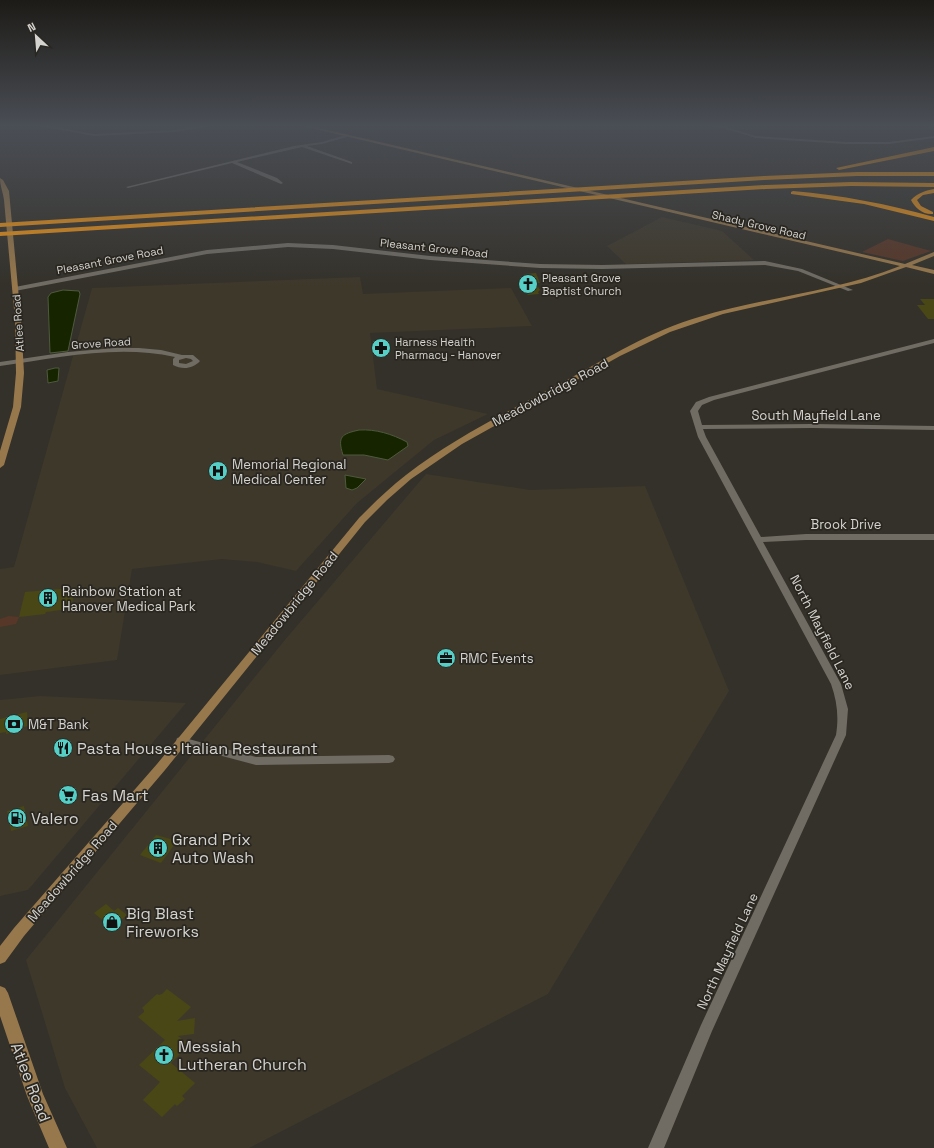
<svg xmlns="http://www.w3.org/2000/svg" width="934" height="1148" viewBox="0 0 934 1148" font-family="'Space Grotesk',sans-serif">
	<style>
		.built { fill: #3e382b }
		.green { fill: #573728 }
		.water { fill: #162500; stroke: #4f593e }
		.building { fill: #494716 }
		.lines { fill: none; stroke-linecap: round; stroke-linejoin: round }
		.street { fill: #706c64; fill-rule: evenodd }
		.secondary { fill: #97784c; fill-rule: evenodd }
		.highway { fill: #f19514; fill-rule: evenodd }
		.labels { text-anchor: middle; stroke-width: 3.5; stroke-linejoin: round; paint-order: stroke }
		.far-street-label { font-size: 11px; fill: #d5d3cf; stroke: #2a2721 }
		.far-poi-label { font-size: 11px; fill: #d5d3cf; stroke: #2a2721; text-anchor: start }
		.street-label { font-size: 13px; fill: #d5d3cf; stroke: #2a2721 }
		.poi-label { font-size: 13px; fill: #d5d3cf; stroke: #2a2721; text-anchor: start }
		.near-poi-label { font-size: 16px; fill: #d5d3cf; stroke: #2a2721; text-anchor: start }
		.near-street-label { font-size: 16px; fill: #d5d3cf; stroke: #2a2721 }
	</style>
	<rect width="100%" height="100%" fill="#34312a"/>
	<g class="built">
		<path d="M 662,217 L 722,231 L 754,260 L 626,264 L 607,246 Z"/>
		<path d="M 360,277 L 363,294 L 511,288 L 532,326 L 370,333 L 377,389 L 488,414 L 434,440 L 357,503 L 296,571 L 257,562 L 222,559 L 132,569 L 117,660 L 0,675 L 0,569 L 14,567 L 92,288 Z"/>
		<path d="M 426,474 L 530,490 L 645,486 L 729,691 L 548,994 L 249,1148 L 97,1148 L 65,1088 L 26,960 L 284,641 Z"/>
		<path d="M 40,696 L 186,703 L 28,890 L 0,896 L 0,700 Z"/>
	</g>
	<g class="green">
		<path d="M 888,239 L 931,251 L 903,261 L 862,252 Z"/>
		<path d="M 9,616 L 19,617 L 16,624 L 0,627 L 0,619 Z"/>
	</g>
	<g class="water">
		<path d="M 63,290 L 79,291 L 80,294 L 68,351 L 50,353 L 48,297 L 51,293 Z"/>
		<path d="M 55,368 L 59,368 L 58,381 L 48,383 L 47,370 Z"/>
		<path d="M 359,430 C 376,429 392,434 407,442 L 408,446 L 388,460 L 364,455 L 343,455 C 337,436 342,434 359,430 Z"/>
		<path d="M 345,475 L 366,479 L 357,488 L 352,490 L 346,488 Z"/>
	</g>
	<g class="building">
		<path d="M 536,273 L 540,283 L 536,283 L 540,290 L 538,292 L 539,294 L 528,295 L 524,291 L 519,279 L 527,279 L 524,274 Z"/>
		<path d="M 920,299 L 934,299 L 934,319 L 928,319 L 917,305 L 925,305 Z"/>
		<path d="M 71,588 L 71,591 L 74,591 L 72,605 L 68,605 L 68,609 L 46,612 L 45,614 L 19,617 L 25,592 Z"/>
		<path d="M 27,712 L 28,726 L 20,728 L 20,730 L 6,734 L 6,732 L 0,733 L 0,719 Z"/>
		<path d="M 24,806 L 28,826 L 11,831 L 7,811 Z"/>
		<path d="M 156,835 L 177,841 L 161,863 L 140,855 Z"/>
		<path d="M 106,904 L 114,911 L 118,908 L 127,915 L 112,928 L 94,913 Z"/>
		<path d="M 167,989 L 191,1007 L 177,1021 L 195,1018 L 194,1034 L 178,1036 L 189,1045 L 171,1063 L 195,1083 L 182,1096 L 185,1099 L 177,1106 L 175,1104 L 162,1117 L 143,1100 L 160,1082 L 139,1065 L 165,1040 L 138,1017 L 144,1012 L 144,1010 L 142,1008 L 157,994 L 159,995 L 162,994 Z"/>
	</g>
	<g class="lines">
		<g class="street">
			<path d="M 35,125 L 45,125 L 94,134 L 176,130 L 204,125 L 214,125 L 176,132 L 94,136 Z"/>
			<path d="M 712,125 L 719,125 L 756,136 L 846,142 L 889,142 L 934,136 L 934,138 L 889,144 L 846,144 L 756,138 Z"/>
			<path d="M 346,135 L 347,137 L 322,144 L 307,146 L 352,162 L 352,164 L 302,147 L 237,162 L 277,178 L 283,183 L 281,184 L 232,163 L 128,188 L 126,187 L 294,146 L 322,142 Z"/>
			<path d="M 288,243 L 333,245 L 430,256 L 540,264 L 602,265 L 765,261 L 802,269 L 853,290 L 848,291 L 798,271 L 765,265 L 602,269 L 540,268 L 430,260 L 333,249 L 288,247 L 207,254 L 15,291 L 12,289 L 15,287 L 207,250 Z"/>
			<path d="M 934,339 L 934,343 L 714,400 L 702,405 L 698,411 L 702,425 L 812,424 L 934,426 L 934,430 L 812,428 L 703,429 L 706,437 L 761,537 L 806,534 L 934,534 L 934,540 L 806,540 L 763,542 L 841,684 L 848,709 L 846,735 L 712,1031 L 664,1148 L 648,1148 L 701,1025 L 836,735 C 839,717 837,701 831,684 L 698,437 L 690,411 L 696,402 L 709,397 Z"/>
			<path d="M 115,348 L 139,348 L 161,350 L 182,355 L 193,355 L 200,361 C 193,369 182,370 173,365 L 173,359 L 175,357 C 117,344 57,358 0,366 L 0,362 L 68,352 ZM 186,358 L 191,359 L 193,361 L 186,364 L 179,363 L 179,360 Z"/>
			<path d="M 181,737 L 256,757 L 389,755 L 393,756 L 395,759 L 393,762 L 389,763 L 256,765 L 177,744 L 176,741 L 177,738 Z"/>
		</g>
		<g class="secondary">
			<path d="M 298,125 L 306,125 L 905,264 L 934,252 L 934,256 L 912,265 L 934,270 L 934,274 L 906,267 L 861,283 L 723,314 L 670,332 L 620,356 L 462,444 L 411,479 L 387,500 L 365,522 L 165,770 L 24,936 L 5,962 L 0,964 L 0,946 L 14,928 L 157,764 L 359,518 C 374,503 389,488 406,475 C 455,437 511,410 565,381 C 609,357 651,331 699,317 C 765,297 835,292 900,266 Z"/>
			<path d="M 0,178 L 3,180 L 9,191 L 21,320 L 24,373 L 21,407 L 4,465 L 0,468 L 0,451 L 13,407 L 16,373 L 15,320 L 4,200 C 3,192 0,186 0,178 Z"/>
			<path d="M 0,986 L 5,988 L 8,993 L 43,1094 L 67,1148 L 49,1148 L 27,1096 L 0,1016 Z"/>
		</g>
		<g class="highway">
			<path d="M 934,147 L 934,151 L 839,170 L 836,168 Z"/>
			<path d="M 857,172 L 934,172 L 934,176 L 857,176 L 764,180 L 0,227 L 0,223 L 764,176 Z"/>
			<path d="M 851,182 L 934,183 L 934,187 L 851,186 L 766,189 L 0,236 L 0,232 L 766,185 Z"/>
			<path d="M 934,189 L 934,193 L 923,195 L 917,200 L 921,206 L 933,212 L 933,214 C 923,215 915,208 911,200 C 918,193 924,191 934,189 Z"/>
			<path d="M 793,191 C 841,195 887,204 934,217 L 934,221 L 864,204 L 791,194 L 791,192 Z"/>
		</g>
	</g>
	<linearGradient id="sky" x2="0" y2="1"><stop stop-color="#1d1b17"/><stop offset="0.44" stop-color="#4a4e55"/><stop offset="1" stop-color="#4a4e55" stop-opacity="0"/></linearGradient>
	<rect width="934" height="286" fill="url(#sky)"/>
	<defs>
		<g id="church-disc" transform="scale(1)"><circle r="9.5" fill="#55cec6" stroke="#2a2721"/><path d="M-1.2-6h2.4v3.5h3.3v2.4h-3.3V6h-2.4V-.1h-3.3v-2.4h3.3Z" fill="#111"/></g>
		<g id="pharmacy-disc" transform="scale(1)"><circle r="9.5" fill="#55cec6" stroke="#2a2721"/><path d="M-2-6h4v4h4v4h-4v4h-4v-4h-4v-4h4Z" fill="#111"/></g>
		<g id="hospital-disc" transform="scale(1)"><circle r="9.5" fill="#55cec6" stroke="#2a2721"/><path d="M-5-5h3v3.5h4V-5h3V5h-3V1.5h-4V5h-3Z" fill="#111"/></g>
		<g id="building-disc" transform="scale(1)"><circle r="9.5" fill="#55cec6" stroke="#2a2721"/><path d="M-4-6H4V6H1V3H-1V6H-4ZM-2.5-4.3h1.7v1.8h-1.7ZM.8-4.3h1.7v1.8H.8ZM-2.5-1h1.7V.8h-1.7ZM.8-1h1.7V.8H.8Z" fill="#111"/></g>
		<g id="office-disc" transform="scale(1)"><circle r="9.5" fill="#55cec6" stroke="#2a2721"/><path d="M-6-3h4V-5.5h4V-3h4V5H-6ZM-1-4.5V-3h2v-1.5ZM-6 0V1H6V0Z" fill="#111"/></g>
		<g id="bank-disc" transform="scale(1)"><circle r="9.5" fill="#55cec6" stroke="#2a2721"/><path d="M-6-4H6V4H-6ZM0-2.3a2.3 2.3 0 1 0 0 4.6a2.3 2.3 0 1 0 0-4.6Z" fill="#111"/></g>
		<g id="restaurant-disc" transform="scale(1)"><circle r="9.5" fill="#55cec6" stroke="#2a2721"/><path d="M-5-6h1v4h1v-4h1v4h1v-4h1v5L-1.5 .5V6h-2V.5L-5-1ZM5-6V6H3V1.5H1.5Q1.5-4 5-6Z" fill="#111"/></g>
		<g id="supermarket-disc" transform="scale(1)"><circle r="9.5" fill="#55cec6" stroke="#2a2721"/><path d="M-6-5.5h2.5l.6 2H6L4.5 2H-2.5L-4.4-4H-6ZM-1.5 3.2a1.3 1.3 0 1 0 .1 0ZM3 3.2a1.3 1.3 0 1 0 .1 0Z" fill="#111"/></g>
		<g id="fuel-disc" transform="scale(1)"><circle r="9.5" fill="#55cec6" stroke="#2a2721"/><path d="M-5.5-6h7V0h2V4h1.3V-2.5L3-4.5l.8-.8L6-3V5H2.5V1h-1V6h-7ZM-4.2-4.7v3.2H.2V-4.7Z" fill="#111"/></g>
		<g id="shop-disc" transform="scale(1)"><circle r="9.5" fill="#55cec6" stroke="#2a2721"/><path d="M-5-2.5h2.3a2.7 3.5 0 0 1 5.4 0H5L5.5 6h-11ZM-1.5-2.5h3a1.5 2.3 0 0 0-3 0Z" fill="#111"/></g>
	</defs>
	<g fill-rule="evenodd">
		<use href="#church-disc" x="528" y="284"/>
		<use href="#pharmacy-disc" x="381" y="348"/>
		<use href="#hospital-disc" x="218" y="471"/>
		<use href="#building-disc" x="48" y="598"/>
		<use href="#office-disc" x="446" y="658"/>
		<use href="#bank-disc" x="14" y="724"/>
		<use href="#restaurant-disc" x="63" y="748"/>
		<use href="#supermarket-disc" x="68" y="795"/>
		<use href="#fuel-disc" x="17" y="818"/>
		<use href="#building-disc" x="158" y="848"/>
		<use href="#shop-disc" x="112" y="922"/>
		<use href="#church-disc" x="164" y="1055"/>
	</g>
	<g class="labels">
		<g class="far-street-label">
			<text transform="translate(759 225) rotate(13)" y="4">Shady Grove Road</text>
			<text transform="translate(434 248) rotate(6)" y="4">Pleasant Grove Road</text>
			<text transform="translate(110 260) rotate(-11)" y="4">Pleasant Grove Road</text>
			<text transform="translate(18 323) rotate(-94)" y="4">Atlee Road</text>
			<text transform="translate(101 343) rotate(-4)" y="4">Grove Road</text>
		</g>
		<g class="far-poi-label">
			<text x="542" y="282">Pleasant Grove<tspan x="542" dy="13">Baptist Church</tspan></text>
			<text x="395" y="346">Harness Health<tspan x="395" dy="13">Pharmacy - Hanover</tspan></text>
		</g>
		<g class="street-label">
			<text transform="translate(550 392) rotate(-28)" y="5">Meadowbridge Road</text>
			<text x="816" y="420">South Mayfield Lane</text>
			<text x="846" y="529">Brook Drive</text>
			<text transform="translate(294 603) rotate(-51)" y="5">Meadowbridge Road</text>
			<text transform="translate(823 632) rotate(63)" y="5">North Mayfield Lane</text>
			<text transform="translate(72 871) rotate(-49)" y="5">Meadowbridge Road</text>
			<text transform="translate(727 951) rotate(-65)" y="5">North Mayfield Lane</text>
		</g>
		<g class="poi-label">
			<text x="232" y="469">Memorial Regional<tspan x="232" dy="15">Medical Center</tspan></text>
			<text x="62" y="596">Rainbow Station at<tspan x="62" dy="15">Hanover Medical Park</tspan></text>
			<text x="460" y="663">RMC Events</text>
			<text x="28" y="729">M&amp;T Bank</text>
		</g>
		<g class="near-poi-label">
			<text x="77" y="754">Pasta House: Italian Restaurant</text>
			<text x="82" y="801">Fas Mart</text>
			<text x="31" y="824">Valero</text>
			<text x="172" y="845">Grand Prix<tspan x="172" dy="18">Auto Wash</tspan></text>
			<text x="126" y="919">Big Blast<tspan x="126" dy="18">Fireworks</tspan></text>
			<text x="178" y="1052">Messiah<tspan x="178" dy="18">Lutheran Church</tspan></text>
		</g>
		<g class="near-street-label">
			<text transform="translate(31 1082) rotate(69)" y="6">Atlee Road</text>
		</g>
	</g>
	<g transform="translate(36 36) rotate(334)" stroke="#2a2721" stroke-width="3" paint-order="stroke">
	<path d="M0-3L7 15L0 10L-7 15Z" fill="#d5d3cf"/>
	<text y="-6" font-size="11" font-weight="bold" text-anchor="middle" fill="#d5d3cf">N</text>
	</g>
</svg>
